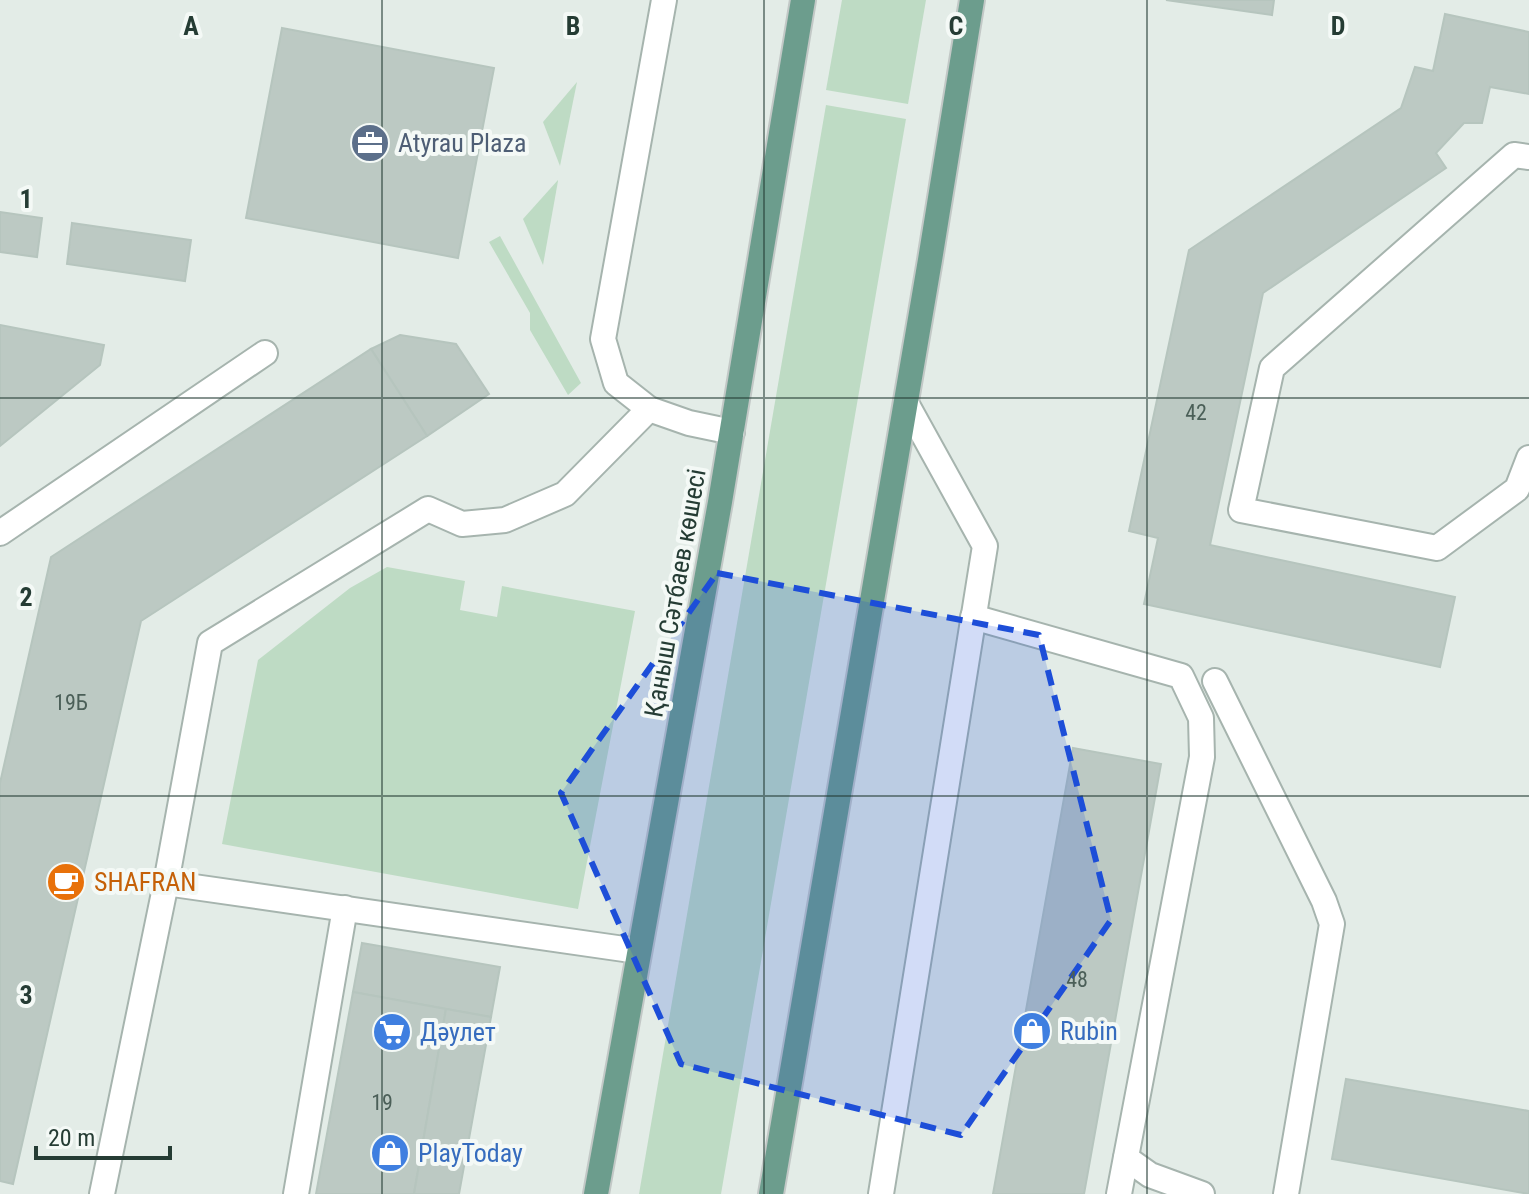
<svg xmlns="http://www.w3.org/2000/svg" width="1529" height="1194" viewBox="0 0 1529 1194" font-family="'Roboto Condensed',sans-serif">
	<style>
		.green { fill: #bedbc4 }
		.building { fill: #bcc9c3; stroke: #b6c5be; stroke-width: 2 }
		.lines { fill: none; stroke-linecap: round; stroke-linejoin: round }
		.service-casing { stroke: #a6b4ae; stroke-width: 28 }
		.primary-casing { stroke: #c2c8c6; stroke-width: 28 }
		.service { stroke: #fff; stroke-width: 24 }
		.primary { stroke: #6c9d8d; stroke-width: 24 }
		.marked { fill: #1d4ed8; fill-opacity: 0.2; stroke: #1d4ed8; stroke-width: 6; stroke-dasharray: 16 10; stroke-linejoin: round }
		.grid { fill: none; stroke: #253c34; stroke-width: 2; stroke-opacity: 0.55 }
		.labels { text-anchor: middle; stroke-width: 8; stroke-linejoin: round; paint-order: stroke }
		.number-label { font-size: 22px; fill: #4b5f58 }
		.service-label { font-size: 26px; fill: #4e5e75; stroke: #f4f9f6; text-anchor: start }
		.street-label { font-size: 26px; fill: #253c34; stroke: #f4f9f6 }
		.food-label { font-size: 26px; fill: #c56008; stroke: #f4f9f6; text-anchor: start }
		.shop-label { font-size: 26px; fill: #366cbe; stroke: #f4f9f6; text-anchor: start }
		.grid-label { font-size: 26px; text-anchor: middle; font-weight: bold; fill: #253c34; stroke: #f4f9f6; stroke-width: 8; stroke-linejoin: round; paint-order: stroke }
	</style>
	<rect width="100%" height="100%" fill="#e3ece7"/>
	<g class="green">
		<path d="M 842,0 L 926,0 L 908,104 L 826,90 Z"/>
		<path d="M 577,82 L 560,166 L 543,122 Z"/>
		<path d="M 826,105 L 906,119 L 721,1194 L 639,1194 Z"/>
		<path d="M 558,180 L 558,181 L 543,265 L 523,219 Z"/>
		<path d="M 500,236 L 581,383 L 568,395 L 530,330 L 530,313 L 489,242 Z"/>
		<path d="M 387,567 L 465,581 L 460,610 L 497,617 L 502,586 L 635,611 L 578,909 L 222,844 L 258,660 L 350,588 Z"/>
	</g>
	<g class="building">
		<path d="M 1166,0 L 1274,0 L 1272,15 Z"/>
		<path d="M 1445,14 L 1529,32 L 1529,94 L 1490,87 L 1482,123 L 1464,123 L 1436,153 L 1446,168 L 1263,293 L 1210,545 L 1455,597 L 1440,667 L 1144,604 L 1158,538 L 1129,531 L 1189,250 L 1401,108 L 1415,67 L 1433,71 Z"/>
		<path d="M 282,28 L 494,68 L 458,258 L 246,218 Z"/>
		<path d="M 0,212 L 42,218 L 37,257 L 0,252 Z"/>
		<path d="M 72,223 L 191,240 L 185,281 L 67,264 Z"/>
		<path d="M 0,325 L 104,345 L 100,365 L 0,446 Z"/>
		<path d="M 400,335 L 456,344 L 489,394 L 427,436 L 371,349 Z"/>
		<path d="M 371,349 L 427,436 L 141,621 L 13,1184 L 0,1181 L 0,783 L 51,557 Z"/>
		<path d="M 1073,748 L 1161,764 L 1084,1194 L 993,1194 Z"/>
		<path d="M 362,943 L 500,967 L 491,1017 L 353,992 Z"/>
		<path d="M 353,992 L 446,1009 L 414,1194 L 316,1194 Z"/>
		<path d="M 446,1009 L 491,1017 L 459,1194 L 414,1194 Z"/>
		<path d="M 1346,1079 L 1529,1111 L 1529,1194 L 1332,1159 Z"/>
	</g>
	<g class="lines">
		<g class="service-casing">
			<g id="service">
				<path d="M 664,0 L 603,339 L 616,383 L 649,409 L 689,423 L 732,432"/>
				<path d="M 1529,157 L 1514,155 L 1272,368 L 1241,510 L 1437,548 L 1517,489 L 1529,458"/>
				<path d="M 0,533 L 265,353"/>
				<path d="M 973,617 L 1181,676 L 1201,718 L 1202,757 L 1119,1194"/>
				<path d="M 1215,681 L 1324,901 L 1332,924 L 1286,1194"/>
				<path d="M 638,951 L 166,883 L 210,643 L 428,509 L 462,524 L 505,520 L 565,494 L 649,409"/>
				<path d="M 1126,1158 L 1150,1175 L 1202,1194"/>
				<path d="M 102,1194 L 166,883"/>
				<path d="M 296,1194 L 345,908"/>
				<path d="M 881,1194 L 985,546 L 906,403"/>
			</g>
		</g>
		<g class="primary-casing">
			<g id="primary">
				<path d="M 596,1194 L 720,502 L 803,0"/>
				<path d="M 771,1194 L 930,260 L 972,0"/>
			</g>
		</g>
		<use href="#service" class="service"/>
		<use href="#primary" class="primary"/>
	</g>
	<path class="marked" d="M 717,573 L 1039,635 L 1111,920 L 961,1135 L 681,1064 L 561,793 Z"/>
	<path class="grid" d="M 382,0 L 382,1194M 764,0 L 764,1194M 1147,0 L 1147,1194M 0,398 L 1529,398M 0,796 L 1529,796"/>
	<defs>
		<g id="office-disc" transform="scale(2)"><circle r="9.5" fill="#5c6f8a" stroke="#f4f9f6"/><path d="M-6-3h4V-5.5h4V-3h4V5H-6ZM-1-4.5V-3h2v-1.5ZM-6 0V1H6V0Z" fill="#fff"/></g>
		<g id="cafe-disc" transform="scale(2)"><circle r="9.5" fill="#e8710a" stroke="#f4f9f6"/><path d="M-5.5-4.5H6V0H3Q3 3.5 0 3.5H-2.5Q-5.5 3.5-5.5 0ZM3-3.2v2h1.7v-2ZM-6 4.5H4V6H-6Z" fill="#fff"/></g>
		<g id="shop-disc" transform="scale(2)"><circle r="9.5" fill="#3f7fe0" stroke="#f4f9f6"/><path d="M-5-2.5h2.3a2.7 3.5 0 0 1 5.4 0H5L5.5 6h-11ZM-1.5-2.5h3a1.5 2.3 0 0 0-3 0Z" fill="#fff"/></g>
		<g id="supermarket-disc" transform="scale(2)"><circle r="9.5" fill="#3f7fe0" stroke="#f4f9f6"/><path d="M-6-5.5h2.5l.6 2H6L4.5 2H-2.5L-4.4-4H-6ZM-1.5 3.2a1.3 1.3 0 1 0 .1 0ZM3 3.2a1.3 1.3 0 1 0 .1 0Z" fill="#fff"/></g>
	</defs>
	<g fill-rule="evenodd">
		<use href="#office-disc" x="370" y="143"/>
		<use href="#cafe-disc" x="66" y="882"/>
		<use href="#shop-disc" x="1032" y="1031"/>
		<use href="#supermarket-disc" x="392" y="1032"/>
		<use href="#shop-disc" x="390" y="1153"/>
	</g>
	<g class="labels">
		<g class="number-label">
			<text x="1196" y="420">42</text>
			<text x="71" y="710">19Б</text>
			<text x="1077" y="987">48</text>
			<text x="382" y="1110">19</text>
		</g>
		<g class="service-label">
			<text x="398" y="152">Atyrau Plaza</text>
		</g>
		<g class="street-label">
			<text transform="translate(675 593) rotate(-80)" y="9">Қаныш Сәтбаев көшесі</text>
		</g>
		<g class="food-label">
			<text x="94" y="891">SHAFRAN</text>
		</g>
		<g class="shop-label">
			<text x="1060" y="1040">Rubin</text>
			<text x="420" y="1041">Дәулет</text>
			<text x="418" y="1162">PlayToday</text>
		</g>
	</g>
	<g class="grid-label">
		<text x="191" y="35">A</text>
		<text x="573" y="35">B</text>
		<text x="956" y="35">C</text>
		<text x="1338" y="35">D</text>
		<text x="26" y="208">1</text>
		<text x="26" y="606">2</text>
		<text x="26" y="1004">3</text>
	</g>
	<path d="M36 1146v12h134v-12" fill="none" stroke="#253c34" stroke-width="4"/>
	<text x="48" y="1146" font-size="24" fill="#253c34" stroke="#f4f9f6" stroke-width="6" paint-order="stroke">20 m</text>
</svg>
